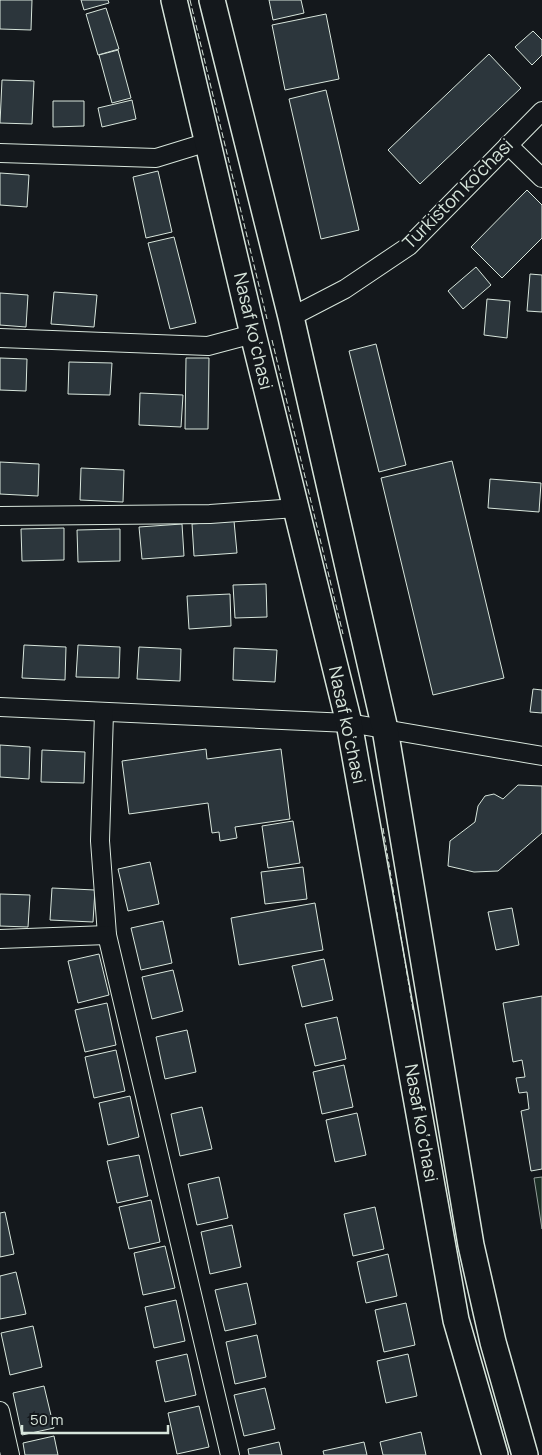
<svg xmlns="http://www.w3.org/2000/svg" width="542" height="1455" viewBox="0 0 542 1455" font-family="Manrope,sans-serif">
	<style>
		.green { fill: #1a2d24; stroke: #939e99 }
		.building { fill: #2c363c; stroke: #d8e6dc }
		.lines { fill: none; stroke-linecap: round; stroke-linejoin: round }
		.minor-casing { stroke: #d8e6dc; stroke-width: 20 }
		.secondary-casing { stroke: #d8e6dc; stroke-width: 28 }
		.minor { stroke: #14181c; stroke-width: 18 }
		.secondary { stroke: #14181c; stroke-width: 25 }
		.fence { stroke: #d8e6dc; stroke-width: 1; stroke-dasharray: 6 2.5; stroke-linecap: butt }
		.labels { text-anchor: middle; stroke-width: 4; stroke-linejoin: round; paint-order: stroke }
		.street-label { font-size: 18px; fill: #d8e6dc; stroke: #14181c }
	</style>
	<rect width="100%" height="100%" fill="#14181c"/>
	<path class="green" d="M 542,1177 L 542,1229 L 534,1178 Z"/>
	<g class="building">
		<path d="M 0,0 L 32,0 L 31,30 L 0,29 Z"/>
		<path d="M 81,0 L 108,0 L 109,3 L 84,10 Z"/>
		<path d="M 269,0 L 301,0 L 304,13 L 273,20 Z"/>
		<path d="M 106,8 L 119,49 L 98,55 L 86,14 Z"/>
		<path d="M 326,14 L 339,79 L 285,90 L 272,25 Z"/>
		<path d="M 533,31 L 542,40 L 542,55 L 532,65 L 515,47 Z"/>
		<path d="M 118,50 L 131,98 L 112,103 L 99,55 Z"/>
		<path d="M 489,54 L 521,88 L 420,184 L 388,150 Z"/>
		<path d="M 2,80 L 34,81 L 32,124 L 0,123 Z"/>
		<path d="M 326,90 L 359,230 L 321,239 L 289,99 Z"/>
		<path d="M 132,100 L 136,119 L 102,127 L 98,108 Z"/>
		<path d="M 53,101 L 84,101 L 84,126 L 53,127 Z"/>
		<path d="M 158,171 L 172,232 L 146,238 L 133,177 Z"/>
		<path d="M 0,173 L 29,175 L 27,207 L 0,205 Z"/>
		<path d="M 527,190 L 542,205 L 542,238 L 502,278 L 471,247 Z"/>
		<path d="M 174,237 L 196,323 L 170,329 L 148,243 Z"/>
		<path d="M 476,267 L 491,285 L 463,309 L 448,291 Z"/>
		<path d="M 530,274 L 542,275 L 542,312 L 527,311 Z"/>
		<path d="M 54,292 L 97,295 L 94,327 L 51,324 Z"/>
		<path d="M 0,293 L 28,295 L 26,327 L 0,325 Z"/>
		<path d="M 487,299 L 510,301 L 507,338 L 484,335 Z"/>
		<path d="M 376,344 L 406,465 L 379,472 L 349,351 Z"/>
		<path d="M 0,358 L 27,359 L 26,391 L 0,390 Z"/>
		<path d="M 186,358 L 209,358 L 208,429 L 185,429 Z"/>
		<path d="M 69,362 L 112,363 L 110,395 L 68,394 Z"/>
		<path d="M 140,393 L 183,395 L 181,427 L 139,425 Z"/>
		<path d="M 452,461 L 504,678 L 433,695 L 381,478 Z"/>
		<path d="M 0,462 L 39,464 L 38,496 L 0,494 Z"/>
		<path d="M 81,468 L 124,470 L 123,502 L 80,500 Z"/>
		<path d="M 490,479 L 541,483 L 539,512 L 488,508 Z"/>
		<path d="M 234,521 L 237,553 L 194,556 L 192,524 Z"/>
		<path d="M 182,524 L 184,556 L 142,559 L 139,527 Z"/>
		<path d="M 64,528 L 64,560 L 22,561 L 21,529 Z"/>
		<path d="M 120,529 L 120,561 L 78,562 L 77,530 Z"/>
		<path d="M 266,584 L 267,617 L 235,618 L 233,585 Z"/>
		<path d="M 230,594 L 231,626 L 189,629 L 187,596 Z"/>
		<path d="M 24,645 L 66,647 L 65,680 L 22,678 Z"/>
		<path d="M 78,645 L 120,647 L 119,678 L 76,677 Z"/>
		<path d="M 139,647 L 181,649 L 180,681 L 137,679 Z"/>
		<path d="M 234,648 L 277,650 L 275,682 L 233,680 Z"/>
		<path d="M 533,689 L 542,690 L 542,713 L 530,712 Z"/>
		<path d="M 0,745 L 30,747 L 29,779 L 0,777 Z"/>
		<path d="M 206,749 L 207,759 L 281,749 L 290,819 L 235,827 L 237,838 L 220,841 L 219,832 L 212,833 L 208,803 L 129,814 L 122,761 Z"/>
		<path d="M 42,750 L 85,752 L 84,783 L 41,782 Z"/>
		<path d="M 518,785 L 542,786 L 542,833 L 498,871 L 474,872 L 448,866 L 450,841 L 475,822 L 478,806 L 485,796 L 494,794 L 503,799 Z"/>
		<path d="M 293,821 L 300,863 L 268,868 L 262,826 Z"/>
		<path d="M 150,862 L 159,904 L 128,911 L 118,869 Z"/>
		<path d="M 303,867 L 307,899 L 265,904 L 261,872 Z"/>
		<path d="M 52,888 L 95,890 L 93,922 L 50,920 Z"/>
		<path d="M 0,894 L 30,895 L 28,927 L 0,926 Z"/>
		<path d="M 315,903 L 323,950 L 239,965 L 231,918 Z"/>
		<path d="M 512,908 L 519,945 L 496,950 L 488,912 Z"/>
		<path d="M 163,921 L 172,963 L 141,970 L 131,928 Z"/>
		<path d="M 99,954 L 109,995 L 78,1003 L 68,961 Z"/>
		<path d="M 324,959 L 333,1000 L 302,1007 L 292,966 Z"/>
		<path d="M 173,970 L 183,1011 L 152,1019 L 142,977 Z"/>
		<path d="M 542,996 L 542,1169 L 531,1171 L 521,1111 L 529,1109 L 527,1092 L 519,1093 L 516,1078 L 525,1077 L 522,1060 L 513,1062 L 503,1003 Z"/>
		<path d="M 107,1003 L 116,1045 L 85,1052 L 75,1010 Z"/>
		<path d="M 337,1017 L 346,1059 L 315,1066 L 305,1024 Z"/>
		<path d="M 187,1030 L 196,1072 L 165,1079 L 156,1037 Z"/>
		<path d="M 116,1050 L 125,1091 L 94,1098 L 85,1057 Z"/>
		<path d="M 344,1065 L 353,1107 L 322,1114 L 313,1072 Z"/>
		<path d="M 130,1096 L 139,1137 L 108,1145 L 99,1103 Z"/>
		<path d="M 202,1107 L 212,1149 L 180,1156 L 171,1114 Z"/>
		<path d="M 357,1113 L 366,1155 L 335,1162 L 326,1120 Z"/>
		<path d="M 139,1155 L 148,1196 L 117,1203 L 107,1161 Z"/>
		<path d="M 219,1177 L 228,1218 L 197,1225 L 188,1184 Z"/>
		<path d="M 151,1200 L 160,1242 L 129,1249 L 119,1207 Z"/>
		<path d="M 375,1207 L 384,1249 L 353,1256 L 344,1214 Z"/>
		<path d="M 5,1212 L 14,1254 L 0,1257 L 0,1213 Z"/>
		<path d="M 232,1225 L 241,1267 L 210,1274 L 201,1232 Z"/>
		<path d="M 165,1246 L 175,1288 L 143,1295 L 134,1253 Z"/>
		<path d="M 388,1254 L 397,1296 L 366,1303 L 357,1262 Z"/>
		<path d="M 16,1272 L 26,1314 L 0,1319 L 0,1276 Z"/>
		<path d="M 247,1283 L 256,1324 L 225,1331 L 215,1290 Z"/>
		<path d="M 176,1300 L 185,1341 L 154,1348 L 145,1307 Z"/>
		<path d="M 406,1303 L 415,1345 L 384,1352 L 375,1310 Z"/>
		<path d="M 33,1326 L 42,1367 L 10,1375 L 1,1333 Z"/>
		<path d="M 257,1335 L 266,1377 L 235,1384 L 226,1342 Z"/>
		<path d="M 187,1354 L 196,1395 L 165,1402 L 156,1361 Z"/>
		<path d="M 408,1354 L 417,1396 L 386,1403 L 377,1361 Z"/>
		<path d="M 44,1386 L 54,1428 L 22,1435 L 13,1393 Z"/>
		<path d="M 265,1388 L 275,1429 L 244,1436 L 234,1395 Z"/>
		<path d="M 199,1406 L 209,1447 L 177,1454 L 168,1413 Z"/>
		<path d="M 421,1432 L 426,1455 L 383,1455 L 380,1442 Z"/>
		<path d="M 54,1436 L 58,1455 L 25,1455 L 23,1443 Z"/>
		<path d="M 279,1442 L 282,1455 L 249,1455 L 248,1449 Z"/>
		<path d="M 364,1442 L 367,1455 L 324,1455 L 323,1451 Z"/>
	</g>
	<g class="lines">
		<g class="minor-casing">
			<g id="minor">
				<path d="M 508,145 L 542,178"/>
				<path d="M 0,153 L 156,158 L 208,142"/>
				<path d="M 291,317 L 345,289 L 409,246 L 542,111"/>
				<path d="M 0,338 L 208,346 L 253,334"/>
				<path d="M 0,516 L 210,514 L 296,508"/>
				<path d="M 0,707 L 349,723 L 542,756"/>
				<path d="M 104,713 L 100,841 L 107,935 L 230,1455"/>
				<path d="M 0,939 L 107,935"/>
				<path d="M 0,1411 L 10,1455"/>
			</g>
		</g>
		<g class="secondary-casing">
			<g id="secondary">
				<path d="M 174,0 L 253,334 L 349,723 L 456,1320 L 495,1455"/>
				<path d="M 212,0 L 291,317 L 385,729 L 471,1245 L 493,1342 L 525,1455"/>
			</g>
		</g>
		<use href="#minor" class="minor"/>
		<use href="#secondary" class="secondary"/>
		<g class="fence">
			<path d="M 190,0 L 267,319"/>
			<path d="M 272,340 L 343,634"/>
			<path d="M 383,828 L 413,1010"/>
		</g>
	</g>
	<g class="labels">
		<g class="street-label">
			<text transform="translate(458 194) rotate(-45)" y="6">Turkiston ko'chasi</text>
			<text transform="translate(253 331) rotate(77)" y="6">Nasaf ko‘chasi</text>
			<text transform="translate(347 725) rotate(78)" y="6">Nasaf ko‘chasi</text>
			<text transform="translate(421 1123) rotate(80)" y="6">Nasaf ko‘chasi</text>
		</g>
	</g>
	<path d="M22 1425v8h146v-8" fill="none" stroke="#d8e6dc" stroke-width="2.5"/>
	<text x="30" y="1425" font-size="15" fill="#d8e6dc" stroke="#14181c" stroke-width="4" paint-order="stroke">50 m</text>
</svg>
